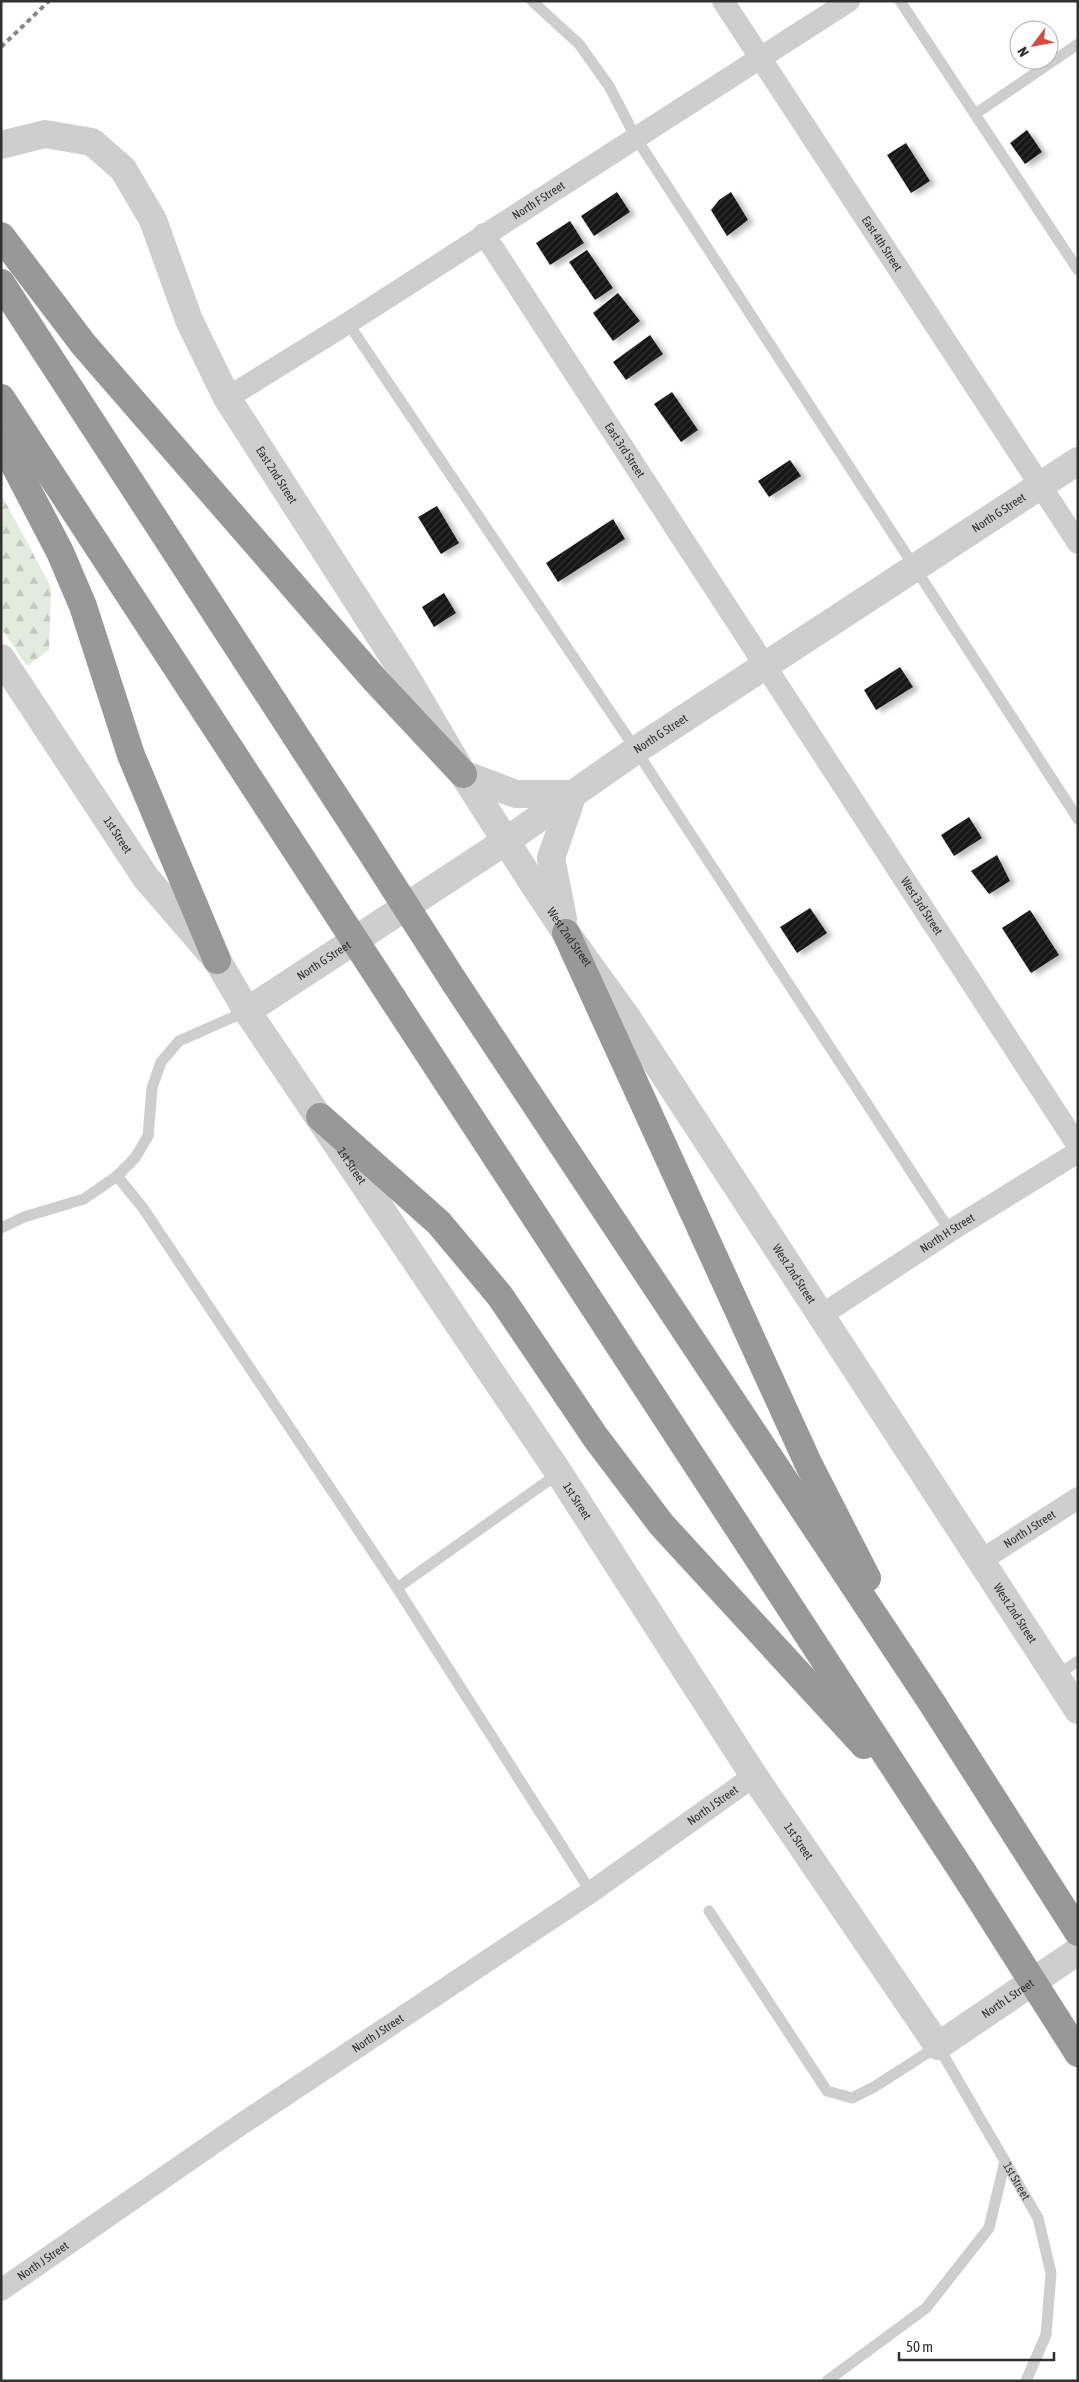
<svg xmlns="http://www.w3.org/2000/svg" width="1079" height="2382" viewBox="0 0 1079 2382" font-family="'Asap Condensed',sans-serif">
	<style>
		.forest { fill: url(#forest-firs) }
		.building { fill: url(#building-hatch); filter: url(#shadow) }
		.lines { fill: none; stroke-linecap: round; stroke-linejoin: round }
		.service { stroke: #cecece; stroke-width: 11 }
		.minor { stroke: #cecece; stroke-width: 22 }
		.tertiary { stroke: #cecece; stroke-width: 28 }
		.motorway { stroke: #989898; stroke-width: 28 }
		.rail { stroke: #868686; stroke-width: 4; stroke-dasharray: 5 4; stroke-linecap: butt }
		.motorway-bridge { stroke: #989898; stroke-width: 28 }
		.labels { text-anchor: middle; stroke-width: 5; stroke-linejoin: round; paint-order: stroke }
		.street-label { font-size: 12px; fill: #313131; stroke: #fff }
	</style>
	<defs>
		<pattern id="forest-firs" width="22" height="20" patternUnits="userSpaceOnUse" patternTransform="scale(1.25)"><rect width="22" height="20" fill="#e3eade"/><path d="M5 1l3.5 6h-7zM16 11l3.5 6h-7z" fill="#c3c9bf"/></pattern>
		<pattern id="building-hatch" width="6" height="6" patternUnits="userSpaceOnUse" patternTransform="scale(1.25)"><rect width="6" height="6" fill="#181818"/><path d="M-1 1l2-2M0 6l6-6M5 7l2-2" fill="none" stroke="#313131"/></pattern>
		<filter id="shadow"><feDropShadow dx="5.5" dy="3" stdDeviation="2.5" flood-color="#0004"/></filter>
	</defs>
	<rect width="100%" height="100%" fill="#fff"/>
	<path class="forest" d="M 1,494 L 51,587 L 49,650 L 27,666 L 1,628 Z"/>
	<g class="building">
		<path d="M 1027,130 L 1042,152 L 1025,164 L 1010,143 Z"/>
		<path d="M 906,143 L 930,181 L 911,193 L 887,155 Z"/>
		<path d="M 617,192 L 630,212 L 594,236 L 581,216 Z"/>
		<path d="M 731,192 L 748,220 L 727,236 L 711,210 L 719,200 Z"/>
		<path d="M 570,221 L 584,243 L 550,265 L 536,243 Z"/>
		<path d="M 587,250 L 613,288 L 595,300 L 569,262 Z"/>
		<path d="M 618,293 L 640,321 L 613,341 L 593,313 Z"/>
		<path d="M 650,335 L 663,354 L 626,380 L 613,362 Z"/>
		<path d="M 672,392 L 698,430 L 681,442 L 654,404 Z"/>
		<path d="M 790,460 L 801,476 L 769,497 L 758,481 Z"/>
		<path d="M 437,506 L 459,543 L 441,554 L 418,517 Z"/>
		<path d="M 613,519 L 625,539 L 558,582 L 546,563 Z"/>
		<path d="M 444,593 L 456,613 L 434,627 L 422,607 Z"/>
		<path d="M 900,667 L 913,687 L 876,710 L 864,690 Z"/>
		<path d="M 969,817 L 982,838 L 954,856 L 941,835 Z"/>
		<path d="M 997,855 L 1010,881 L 989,894 L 971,871 Z"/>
		<path d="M 810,908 L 827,933 L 797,953 L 780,927 Z"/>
		<path d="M 1030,910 L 1059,955 L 1031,973 L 1002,928 Z"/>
	</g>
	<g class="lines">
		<g class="service">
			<path d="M 532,1 L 579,44 L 609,86 L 636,138 L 1078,819"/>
			<path d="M 900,1 L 1078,270"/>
			<path d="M 975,114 L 1078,44"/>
			<path d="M 348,323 L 626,735 L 950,1231"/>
			<path d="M 117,1176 L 143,1208 L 397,1588 L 591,1892"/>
			<path d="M 1,1228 L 24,1217 L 84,1199 L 117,1176 L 135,1158 L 148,1136 L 152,1088 L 161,1062 L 179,1041 L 247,1011"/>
			<path d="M 397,1588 L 559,1473"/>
			<path d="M 1055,1676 L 1078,1661"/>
			<path id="s1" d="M 709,1911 L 827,2091 L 852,2098 L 874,2087 L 938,2046 L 1038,2218 L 1051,2273 L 1046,2335 L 1026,2381"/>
			<path d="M 827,2381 L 926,2308 L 989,2228 L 1005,2161"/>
		</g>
		<g class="minor">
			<path id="s2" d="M 723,1 L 1078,543"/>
			<path id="s3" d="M 484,234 L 1078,1146"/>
			<path id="s4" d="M 227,398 L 348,323 L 849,1"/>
			<path id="s5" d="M 820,1316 L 950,1231 L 1078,1152"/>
			<path id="s6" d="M 980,1561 L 1078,1498"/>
			<path id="s7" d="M 1,2290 L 240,2125 L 591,1892 L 754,1776"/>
		</g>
		<g class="tertiary">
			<path id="s8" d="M 1,145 L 45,134 L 92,142 L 123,169 L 153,220 L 189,320 L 227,398 L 405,675 L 463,774 L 534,885 L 566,933 L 628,1019 L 1078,1710"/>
			<path id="s9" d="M 1,658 L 146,878 L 217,960 L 247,1011 L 559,1473 L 754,1776 L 938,2046 L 1078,1951"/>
			<path d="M 463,774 L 516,794 L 573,794 L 551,858 L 563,919"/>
			<path id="s10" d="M 247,1011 L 506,841 L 636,750 L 1078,461"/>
		</g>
		<g class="motorway">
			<path d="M 1,236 L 84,345 L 375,680 L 463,774"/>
			<path d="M 1,283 L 364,841"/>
			<path d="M 1,398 L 318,884"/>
			<path d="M 1,439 L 60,552 L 83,606 L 131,755 L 217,960"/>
			<path d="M 566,933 L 809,1465 L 867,1578"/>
			<path d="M 455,983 L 932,1703 L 1078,1932"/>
			<path d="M 393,999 L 970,1883"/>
			<path d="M 320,1117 L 439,1223 L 500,1296 L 596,1438 L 661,1524 L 864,1745"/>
		</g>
		<path class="rail" d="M 1,47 L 49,1"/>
		<g class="motorway-bridge">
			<path d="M 364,841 L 455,983"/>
			<path d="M 318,884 L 393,999"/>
			<path d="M 970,1883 L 1078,2053"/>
		</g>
	</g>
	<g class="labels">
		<g class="street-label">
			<text dy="4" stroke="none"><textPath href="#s4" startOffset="369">North F Street</textPath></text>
			<text dy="4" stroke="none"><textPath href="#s2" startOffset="290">East 4th Street</textPath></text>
			<text dy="4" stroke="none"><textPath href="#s3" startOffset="258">East 3rd Street</textPath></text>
			<text dy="4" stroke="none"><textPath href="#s8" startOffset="478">East 2nd Street</textPath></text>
			<text dy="4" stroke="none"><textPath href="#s10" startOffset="902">North G Street</textPath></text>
			<text dy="4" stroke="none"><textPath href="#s10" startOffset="498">North G Street</textPath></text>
			<text dy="4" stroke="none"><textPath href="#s9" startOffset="212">1st Street</textPath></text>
			<text dy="4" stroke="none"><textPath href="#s3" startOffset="802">West 3rd Street</textPath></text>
			<text dy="4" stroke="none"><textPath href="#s8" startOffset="1025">West 2nd Street</textPath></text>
			<text dy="4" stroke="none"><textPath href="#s10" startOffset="92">North G Street</textPath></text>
			<text dy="4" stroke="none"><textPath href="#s9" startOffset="618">1st Street</textPath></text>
			<text dy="4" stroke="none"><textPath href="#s5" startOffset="152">North H Street</textPath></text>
			<text dy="4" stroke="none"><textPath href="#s8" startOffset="1430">West 2nd Street</textPath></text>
			<text dy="4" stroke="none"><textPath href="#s9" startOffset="1022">1st Street</textPath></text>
			<text dy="4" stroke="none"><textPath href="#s6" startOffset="59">North J Street</textPath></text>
			<text dy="4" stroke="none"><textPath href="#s8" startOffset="1835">West 2nd Street</textPath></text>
			<text dy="4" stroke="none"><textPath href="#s7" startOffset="861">North J Street</textPath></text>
			<text dy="4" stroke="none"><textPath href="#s9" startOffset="1428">1st Street</textPath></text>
			<text dy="4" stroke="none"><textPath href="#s9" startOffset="1760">North L Street</textPath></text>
			<text dy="4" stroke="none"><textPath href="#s7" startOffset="456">North J Street</textPath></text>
			<text dy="4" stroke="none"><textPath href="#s1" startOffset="498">1st Street</textPath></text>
			<text dy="4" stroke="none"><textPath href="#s7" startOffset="51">North J Street</textPath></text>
		</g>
	</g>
	<rect width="1079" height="2382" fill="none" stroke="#313131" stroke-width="5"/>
	<g transform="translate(1034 45) rotate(238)"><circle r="24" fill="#ffffff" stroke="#adadad"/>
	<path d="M0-4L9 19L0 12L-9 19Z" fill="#d94942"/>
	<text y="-8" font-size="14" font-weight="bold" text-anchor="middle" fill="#313131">N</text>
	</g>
	<path d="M899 2352v8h155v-8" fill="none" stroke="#313131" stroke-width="2.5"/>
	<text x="906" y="2352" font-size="15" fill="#313131" stroke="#ffffff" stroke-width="4" paint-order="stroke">50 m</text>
</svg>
